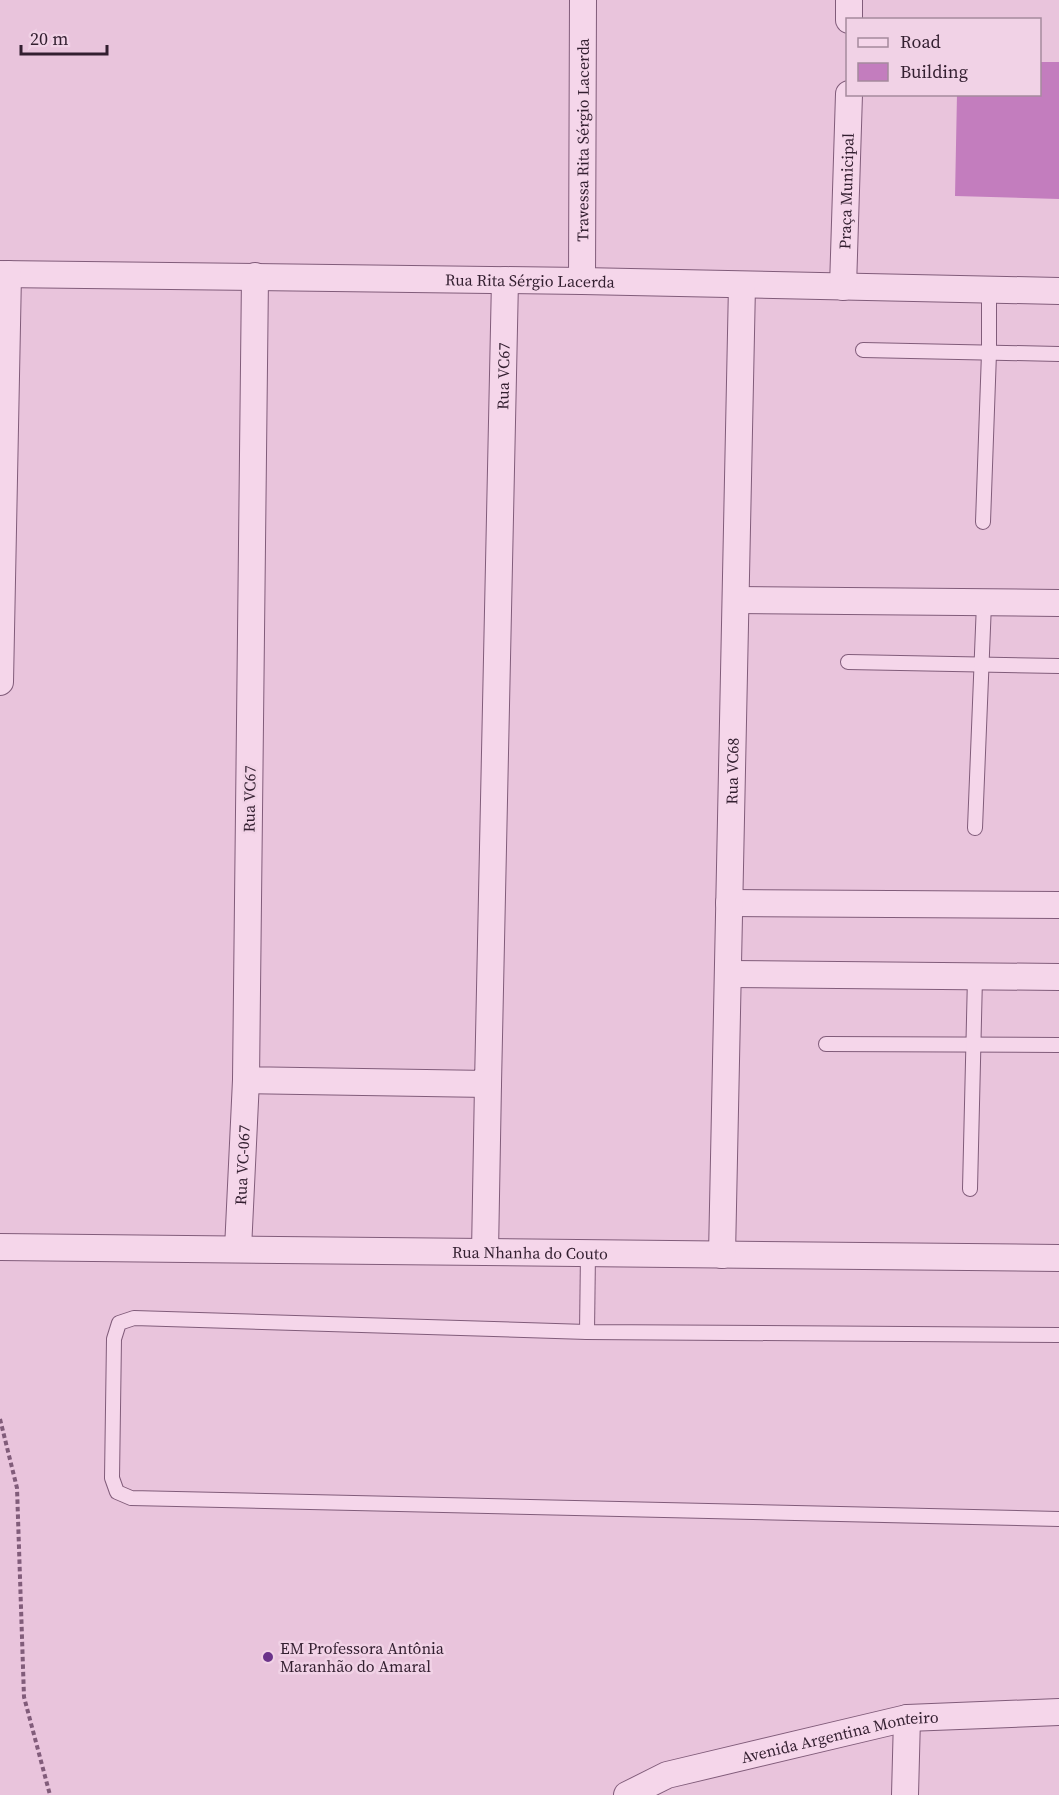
<svg xmlns="http://www.w3.org/2000/svg" width="1059" height="1795" viewBox="0 0 1059 1795" font-family="'Source Serif 4',serif">
	<style>
		.building { fill: #c37dbe }
		.lines { fill: none; stroke-linecap: round; stroke-linejoin: round }
		.lane-casing { stroke: #815c7a; stroke-width: 16 }
		.street-casing { stroke: #815c7a; stroke-width: 28 }
		.path { stroke: #815c7a; stroke-width: 4; stroke-dasharray: 4.5 3; stroke-linecap: butt }
		.lane { stroke: #f5d6ea; stroke-width: 14 }
		.street { stroke: #f5d6ea; stroke-width: 26 }
		.poi-dot { fill: #6b338a; stroke: #f1d2e6; stroke-width: 2 }
		.labels { text-anchor: middle; stroke-width: 5; stroke-linejoin: round; paint-order: stroke }
		.street-label { font-size: 16px; fill: #331f30; stroke: #f1d2e6 }
		.poi-label { font-size: 16px; fill: #331f30; stroke: #f1d2e6; text-anchor: start }
	</style>
	<rect width="100%" height="100%" fill="#e9c4dc"/>
	<path class="building" d="M 1040,62 L 1059,62 L 1059,199 L 955,196 L 957,94 L 1040,94 Z"/>
	<g class="lines">
		<g class="lane-casing">
			<g id="lane">
				<path d="M 863,350 L 1059,354"/>
				<path d="M 983,522 L 989,353 L 989,290"/>
				<path d="M 848,662 L 1059,666"/>
				<path d="M 975,828 L 984,603"/>
				<path d="M 826,1044 L 1059,1045"/>
				<path d="M 970,1189 L 975,977"/>
				<path d="M 587,1332 L 588,1253"/>
				<path d="M 1059,1335 L 587,1332 L 134,1318 L 119,1323 L 114,1339 L 112,1478 L 117,1492 L 131,1498 L 1059,1519"/>
			</g>
		</g>
		<g class="street-casing">
			<g id="street">
				<path d="M 849,20 L 849,0"/>
				<path id="s1" d="M 0,274 L 582,281 L 1059,291"/>
				<path id="s2" d="M 255,276 L 246,1080 L 488,1084 L 505,280"/>
				<path id="s3" d="M 582,281 L 583,0"/>
				<path id="s4" d="M 843,287 L 849,94"/>
				<path d="M 736,600 L 1059,603"/>
				<path d="M 0,682 L 8,274"/>
				<path d="M 729,903 L 1059,905"/>
				<path d="M 728,974 L 1059,977"/>
				<path id="s5" d="M 0,1247 L 1059,1258"/>
				<path id="s6" d="M 238,1249 L 246,1080"/>
				<path d="M 485,1252 L 488,1084"/>
				<path id="s7" d="M 722,1255 L 742,285"/>
				<path id="s8" d="M 627,1795 L 667,1775 L 907,1718 L 1059,1712"/>
				<path d="M 905,1795 L 907,1718"/>
			</g>
		</g>
		<path class="path" d="M 0,1419 L 17,1488 L 24,1697 L 50,1795"/>
		<use href="#lane" class="lane"/>
		<use href="#street" class="street"/>
	</g>
	<circle class="poi-dot" cx="268" cy="1657" r="6"/>
	<g class="labels">
		<g class="street-label">
			<text dy="6" stroke="none"><textPath href="#s3" startOffset="141">Travessa Rita Sérgio Lacerda</textPath></text>
			<text dy="6" stroke="none"><textPath href="#s4" startOffset="96">Praça Municipal</textPath></text>
			<text dy="6" stroke="none"><textPath href="#s1" startOffset="530">Rua Rita Sérgio Lacerda</textPath></text>
			<text dy="6" stroke="none"><textPath href="#s2" startOffset="1754">Rua VC67</textPath></text>
			<text dy="6" stroke="none"><textPath href="#s7" startOffset="484">Rua VC68</textPath></text>
			<text transform="translate(249 799) rotate(-89)" y="6">Rua VC67</text>
			<text dy="6" stroke="none"><textPath href="#s6" startOffset="84">Rua VC-067</textPath></text>
			<text dy="6" stroke="none"><textPath href="#s5" startOffset="530">Rua Nhanha do Couto</textPath></text>
			<text dy="6" stroke="none"><textPath href="#s8" startOffset="222">Avenida Argentina Monteiro</textPath></text>
		</g>
		<g class="poi-label">
			<text x="280" y="1654">EM Professora Antônia<tspan x="280" dy="18">Maranhão do Amaral</tspan></text>
		</g>
	</g>
	<rect x="846" y="18" width="195" height="78" fill="#f1d2e6" stroke="#a58a9d" stroke-width="1.5"/>
	<rect x="858" y="38" width="30" height="9" fill="#f5d6ea" stroke="#a58a9d" stroke-width="1.5"/>
	<text x="900" y="48" font-size="18" fill="#331f30">Road</text>
	<rect x="858" y="63" width="30" height="18" fill="#c37dbe" stroke="#a58a9d" stroke-width="1.5"/>
	<text x="900" y="78" font-size="18" fill="#331f30">Building</text>
	<path d="M21 45v9h86v-9" fill="none" stroke="#331f30" stroke-width="3"/>
	<text x="30" y="45" font-size="18" fill="#331f30" stroke="#f1d2e6" stroke-width="4.5" paint-order="stroke">20 m</text>
</svg>
